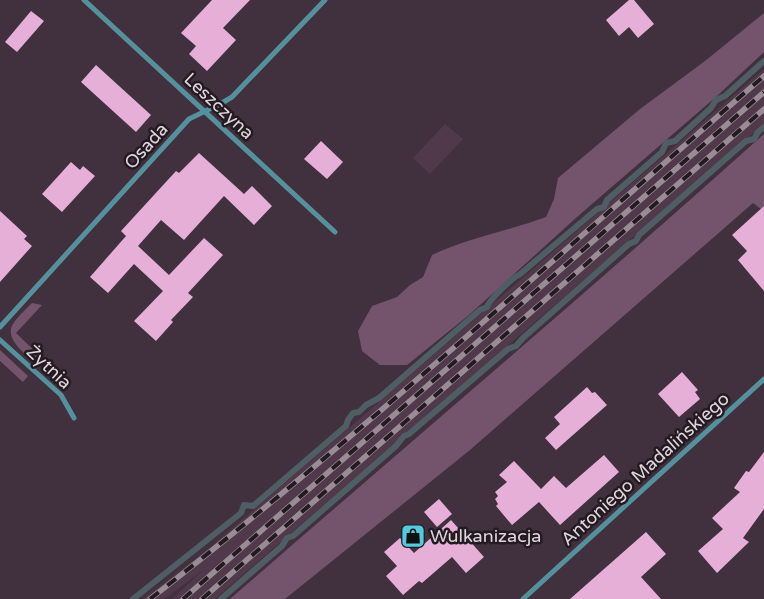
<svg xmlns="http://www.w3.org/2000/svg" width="764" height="599" viewBox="0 0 764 599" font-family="'Varela Round',sans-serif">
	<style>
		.built { fill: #4f394a }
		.green { fill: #74546d }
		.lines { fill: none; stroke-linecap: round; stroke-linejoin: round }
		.stream { stroke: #4f5e64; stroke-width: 6 }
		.building { fill: #e5afd8 }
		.minor { stroke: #55919c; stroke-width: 5 }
		.rail-casing { stroke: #998c96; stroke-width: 5.5 }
		.rail { stroke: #231b21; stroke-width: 4; stroke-dasharray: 11; stroke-linecap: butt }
		.labels { text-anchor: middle; stroke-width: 5; stroke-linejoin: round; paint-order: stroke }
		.street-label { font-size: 18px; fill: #e0d5dd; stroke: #231b21 }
		.poi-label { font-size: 18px; fill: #e0d5dd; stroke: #231b21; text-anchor: start }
	</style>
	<rect width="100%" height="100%" fill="#41303d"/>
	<g class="built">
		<path d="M 764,69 L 764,124 L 215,599 L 172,599 L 203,570 L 165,599 L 143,599 L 208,549 L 357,421 Z"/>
		<path d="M 445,124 L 463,139 L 430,174 L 413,158 Z"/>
	</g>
	<g class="green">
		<path d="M 764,13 L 764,52 L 717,96 L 577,217 L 469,315 L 407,365 L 380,365 L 362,351 L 358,331 L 372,306 L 397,297 L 410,285 L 423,277 L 432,255 C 468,238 508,231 546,217 L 554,199 L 558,178 L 640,109 L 705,61 Z"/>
		<path d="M 764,134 L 764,206 L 761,209 L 753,203 L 470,450 L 285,599 L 230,599 C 408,444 588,292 764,134 Z"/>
		<path d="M 32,303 L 42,305 L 16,333 L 43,359 L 37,365 C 28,356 3,339 13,324 C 18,316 26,309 32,303 Z"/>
		<path d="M 0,350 L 28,376 L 23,382 L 0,361 Z"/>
	</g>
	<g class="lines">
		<g class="stream">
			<path d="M 133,599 L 241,513 L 244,505 L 253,506 L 346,426 L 348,420 L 353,413 L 359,412 L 366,405 L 379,398 L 480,310 L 487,307 C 489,300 513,277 519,275 L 597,209 L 604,207 L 607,200 L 662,152 L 666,143 L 675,141 L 711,108 L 716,100 L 725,96 L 764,61"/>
			<path d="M 221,599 L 282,546 L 287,538 L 293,536 L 396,446 L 404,436 L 409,434 L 508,349 L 516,346 L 523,338 L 629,244 L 636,241 L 639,235 L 746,141 L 754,139 L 758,132 L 764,127"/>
		</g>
	</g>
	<g class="building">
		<path d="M 212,0 L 250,0 L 223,28 L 236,40 L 207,71 L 189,54 L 196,46 L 181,33 Z"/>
		<path d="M 629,0 L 634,0 L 654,24 L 638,38 L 629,27 L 619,36 L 606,20 Z"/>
		<path d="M 31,11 L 44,21 L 17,52 L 5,42 Z"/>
		<path d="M 96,65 L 151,115 L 136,132 L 81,82 Z"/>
		<path d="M 321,141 L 343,162 L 327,179 L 304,159 Z"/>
		<path d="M 199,153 L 244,194 L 252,186 L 272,206 L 254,225 L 224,196 L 184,240 L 161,220 L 138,246 L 169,275 L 204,238 L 223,255 L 188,293 L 193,297 L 171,320 L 173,322 L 156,341 L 134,321 L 163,291 L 134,264 L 108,293 L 90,277 L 126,236 L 121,231 L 176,171 L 179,173 Z"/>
		<path d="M 71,162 L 80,170 L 83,166 L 95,176 L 62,212 L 42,194 Z"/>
		<path d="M 764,206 L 764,291 L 738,260 L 747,251 L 732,235 Z"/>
		<path d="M 0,211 L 27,236 L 24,239 L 32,246 L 0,282 Z"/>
		<path d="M 682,372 L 698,390 L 695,392 L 700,399 L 679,417 L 658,394 Z"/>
		<path d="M 587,387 L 592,393 L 595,392 L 607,405 L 556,450 L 545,438 L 560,424 L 554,417 Z"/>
		<path d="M 764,452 L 764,509 L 743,538 L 749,542 L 717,573 L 698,551 L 723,529 L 712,518 L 740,492 L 734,488 L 746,471 L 749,472 Z"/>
		<path d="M 604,455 L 619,472 L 560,525 L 539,502 L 512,525 L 496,506 L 498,504 L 495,499 L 498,496 L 495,492 L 507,482 L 499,475 L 514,461 L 541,489 L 554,476 L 566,488 Z"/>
		<path d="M 439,499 L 452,514 L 437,527 L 424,512 Z"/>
		<path d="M 451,520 L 484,557 L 466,573 L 452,557 L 422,583 L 419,581 L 403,595 L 386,576 L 397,566 L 384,552 L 400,538 L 414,553 Z"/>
		<path d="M 646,532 L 666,554 L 641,577 L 661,599 L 570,599 Z"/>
	</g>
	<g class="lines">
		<g class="minor">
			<path d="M 84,0 L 335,232"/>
			<path d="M 0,327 L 189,119 L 222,103 L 232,97 L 325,0"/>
			<path d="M 0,340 L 61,395 L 74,418"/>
			<path d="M 523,599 L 764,379"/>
		</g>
		<g class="rail-casing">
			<g id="rail">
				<path d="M 150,599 C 362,435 561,252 764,76"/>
				<path d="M 183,599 L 764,92"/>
				<path d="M 202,599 L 764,109"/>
			</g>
		</g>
		<use href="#rail" class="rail"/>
	</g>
	<defs>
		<g id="shop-square" transform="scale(1.25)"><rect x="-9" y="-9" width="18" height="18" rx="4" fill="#54cadd" stroke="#231b21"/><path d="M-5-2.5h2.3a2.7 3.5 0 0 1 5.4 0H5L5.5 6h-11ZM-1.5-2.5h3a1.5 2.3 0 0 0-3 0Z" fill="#111"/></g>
	</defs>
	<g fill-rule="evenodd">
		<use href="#shop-square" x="413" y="536"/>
	</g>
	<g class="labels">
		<g class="street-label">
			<text transform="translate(219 106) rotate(43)" y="6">Leszczyna</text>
			<text transform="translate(146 146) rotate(-48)" y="6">Osada</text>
			<text transform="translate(49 367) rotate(43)" y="6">Żytnia</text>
			<text transform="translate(645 469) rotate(-42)" y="6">Antoniego Madalińskiego</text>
		</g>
		<g class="poi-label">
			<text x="430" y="542">Wulkanizacja</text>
		</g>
	</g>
</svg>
